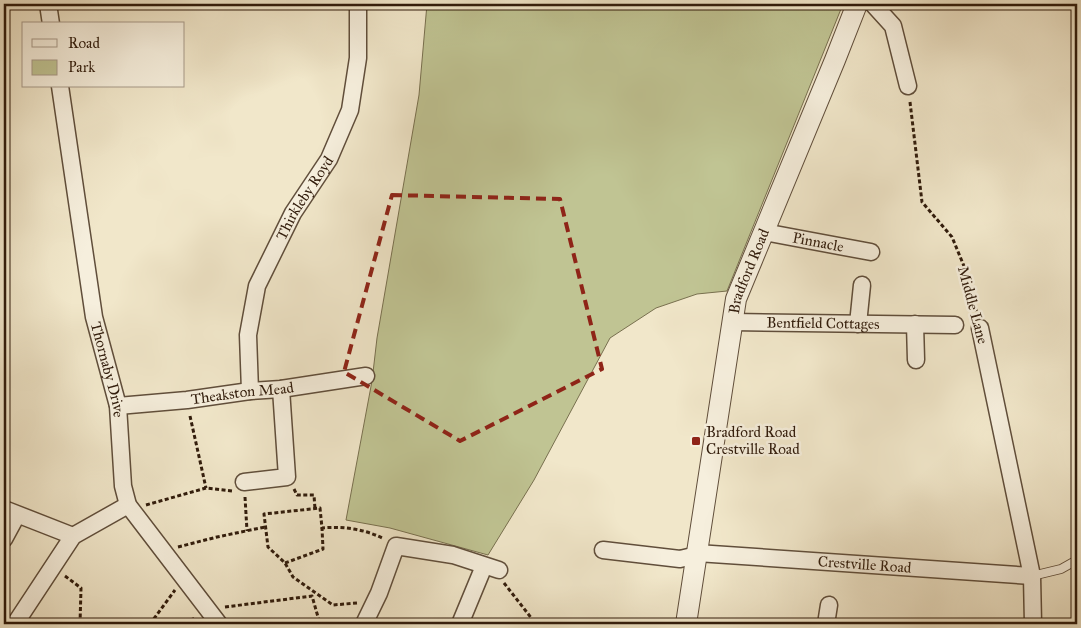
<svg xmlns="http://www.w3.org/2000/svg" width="1081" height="628" viewBox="0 0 1081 628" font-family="'IM FELL Great Primer',serif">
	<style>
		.green { fill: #c0c493; stroke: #78704f }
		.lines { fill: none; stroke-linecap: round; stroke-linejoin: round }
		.service-casing { stroke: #604e3b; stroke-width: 10 }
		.minor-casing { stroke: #604e3b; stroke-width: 19 }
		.tertiary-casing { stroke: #604e3b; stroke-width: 22 }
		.path { stroke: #301b0b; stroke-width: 3; stroke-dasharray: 4 2.5; stroke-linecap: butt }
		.service { stroke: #f6efdd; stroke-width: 8 }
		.minor { stroke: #f6efdd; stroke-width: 16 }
		.tertiary { stroke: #f6efdd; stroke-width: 20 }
		.marked { fill: none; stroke: #8f2418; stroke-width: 4; stroke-dasharray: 10 6; stroke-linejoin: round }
		.poi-dot { fill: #8f2418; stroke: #f6efdd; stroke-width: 2 }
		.labels { text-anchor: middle; stroke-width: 5; stroke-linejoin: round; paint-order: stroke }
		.street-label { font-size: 15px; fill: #301b0b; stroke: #f6efdd }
		.poi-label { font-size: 15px; fill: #301b0b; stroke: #f6efdd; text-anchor: start }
	</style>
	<rect width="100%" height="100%" fill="#f1e7ca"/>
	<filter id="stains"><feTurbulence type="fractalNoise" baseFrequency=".004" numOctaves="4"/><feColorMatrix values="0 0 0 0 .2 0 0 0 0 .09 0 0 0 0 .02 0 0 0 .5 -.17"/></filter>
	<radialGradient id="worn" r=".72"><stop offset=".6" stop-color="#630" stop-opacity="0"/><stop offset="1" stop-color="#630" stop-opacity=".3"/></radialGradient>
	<path class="green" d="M 427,4 L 843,4 L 727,291 L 697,294 L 656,308 L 610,338 L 534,480 L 488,555 L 390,528 L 346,520 L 372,381 L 377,338 L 419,95 Z"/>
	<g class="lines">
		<g class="service-casing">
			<path id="service" d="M 1032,576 L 1061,569 L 1077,560"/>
		</g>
		<g class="minor-casing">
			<g id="minor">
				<path d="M 48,4 L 51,24"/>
				<path d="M 873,4 L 893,26 L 908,86"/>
				<path id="s1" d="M 60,86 L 94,317 L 118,406 L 123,486 L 128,505 L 219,624"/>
				<path id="s2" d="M 764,232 L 871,252"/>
				<path id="s3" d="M 732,322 L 955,325"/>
				<path d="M 858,324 L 862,285"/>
				<path d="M 915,324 L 916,360"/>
				<path d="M 980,328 L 1032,576 L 1033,624"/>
				<path id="s4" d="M 250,391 L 248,335 L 257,286 L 293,213 L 329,159 L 350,110 L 358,58 L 358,4"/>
				<path id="s5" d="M 118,406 L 187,400 L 250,391 L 281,389 L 366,376"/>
				<path d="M 244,482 L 287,477 L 281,389"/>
				<path d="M 4,509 L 73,536"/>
				<path d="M 4,539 L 17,515"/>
				<path d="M 603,550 L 680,559 L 697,555"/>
				<path id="s6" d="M 697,553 L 1032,576"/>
				<path d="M 15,624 L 73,536 L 128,505"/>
				<path d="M 364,624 L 379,593 L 396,546 L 453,555 L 499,570"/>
				<path d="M 460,624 L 484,566"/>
				<path d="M 826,624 L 829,605"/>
			</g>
		</g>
		<g class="tertiary-casing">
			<g id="tertiary">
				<path id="s7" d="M 686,624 L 736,299 L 835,60 L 857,4"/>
			</g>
		</g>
		<g class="path">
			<path d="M 910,102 L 922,202 L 952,237 L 966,271 L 977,314"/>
			<path d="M 190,416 L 206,488"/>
			<path d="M 294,489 L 297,495 L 314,495 L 315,509"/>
			<path d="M 245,497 L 247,531"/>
			<path d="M 146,505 L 206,488 L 232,491"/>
			<path d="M 178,547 L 217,537 L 265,527"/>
			<path d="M 285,563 L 323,549 L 322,528"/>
			<path d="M 65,576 L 81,588 L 80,624"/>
			<path d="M 504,583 L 536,624"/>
			<path d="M 357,603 L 333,605 L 293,577 L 285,563 L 268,547 L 264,514 L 320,508 L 322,528 C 343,526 365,529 384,539"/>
			<path d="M 225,607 L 312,596 L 320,624"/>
			<path d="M 150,624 L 175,590"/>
			<path d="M 178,624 L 196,618"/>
		</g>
		<use href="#service" class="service"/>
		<use href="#minor" class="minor"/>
		<use href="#tertiary" class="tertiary"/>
	</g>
	<path class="marked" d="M 392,195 L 560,199 L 602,369 L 460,441 L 344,372 Z"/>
	<rect class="poi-dot" x="691" y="436" width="10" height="10" rx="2.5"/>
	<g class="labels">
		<g class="street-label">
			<text dy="5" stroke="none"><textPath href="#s4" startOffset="206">Thirkleby Royd</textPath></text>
			<text dy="5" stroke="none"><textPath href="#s2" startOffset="55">Pinnacle</textPath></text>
			<text dy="5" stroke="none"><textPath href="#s7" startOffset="359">Bradford Road</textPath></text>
			<text transform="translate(973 305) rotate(75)" y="5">Middle Lane</text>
			<text dy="5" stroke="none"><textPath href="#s3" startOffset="91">Bentfield Cottages</textPath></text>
			<text dy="5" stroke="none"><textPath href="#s1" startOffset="288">Thornaby Drive</textPath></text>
			<text dy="5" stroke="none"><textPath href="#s5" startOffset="125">Theakston Mead</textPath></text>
			<text dy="5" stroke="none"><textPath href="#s6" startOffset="168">Crestville Road</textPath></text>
		</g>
		<g class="poi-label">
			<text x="706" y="437">Bradford Road<tspan x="706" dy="17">Crestville Road</tspan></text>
		</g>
	</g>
	<rect width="1081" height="628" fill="none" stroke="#f1e7ca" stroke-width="20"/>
	<rect x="5" y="5" width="1071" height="618" fill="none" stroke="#301b0b" stroke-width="2.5"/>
	<rect x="10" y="10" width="1061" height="608" fill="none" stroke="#301b0b"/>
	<rect x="22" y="22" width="162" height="65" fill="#f6efdd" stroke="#a79a89"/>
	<rect x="32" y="39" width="25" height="8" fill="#f6efdd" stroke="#a79a89"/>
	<text x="68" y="48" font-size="15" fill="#301b0b">Road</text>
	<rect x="32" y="60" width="25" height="15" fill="#c0c493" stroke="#a79a89"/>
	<text x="68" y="72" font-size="15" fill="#301b0b">Park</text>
	<rect width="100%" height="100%" filter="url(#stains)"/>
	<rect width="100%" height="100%" fill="url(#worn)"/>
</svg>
